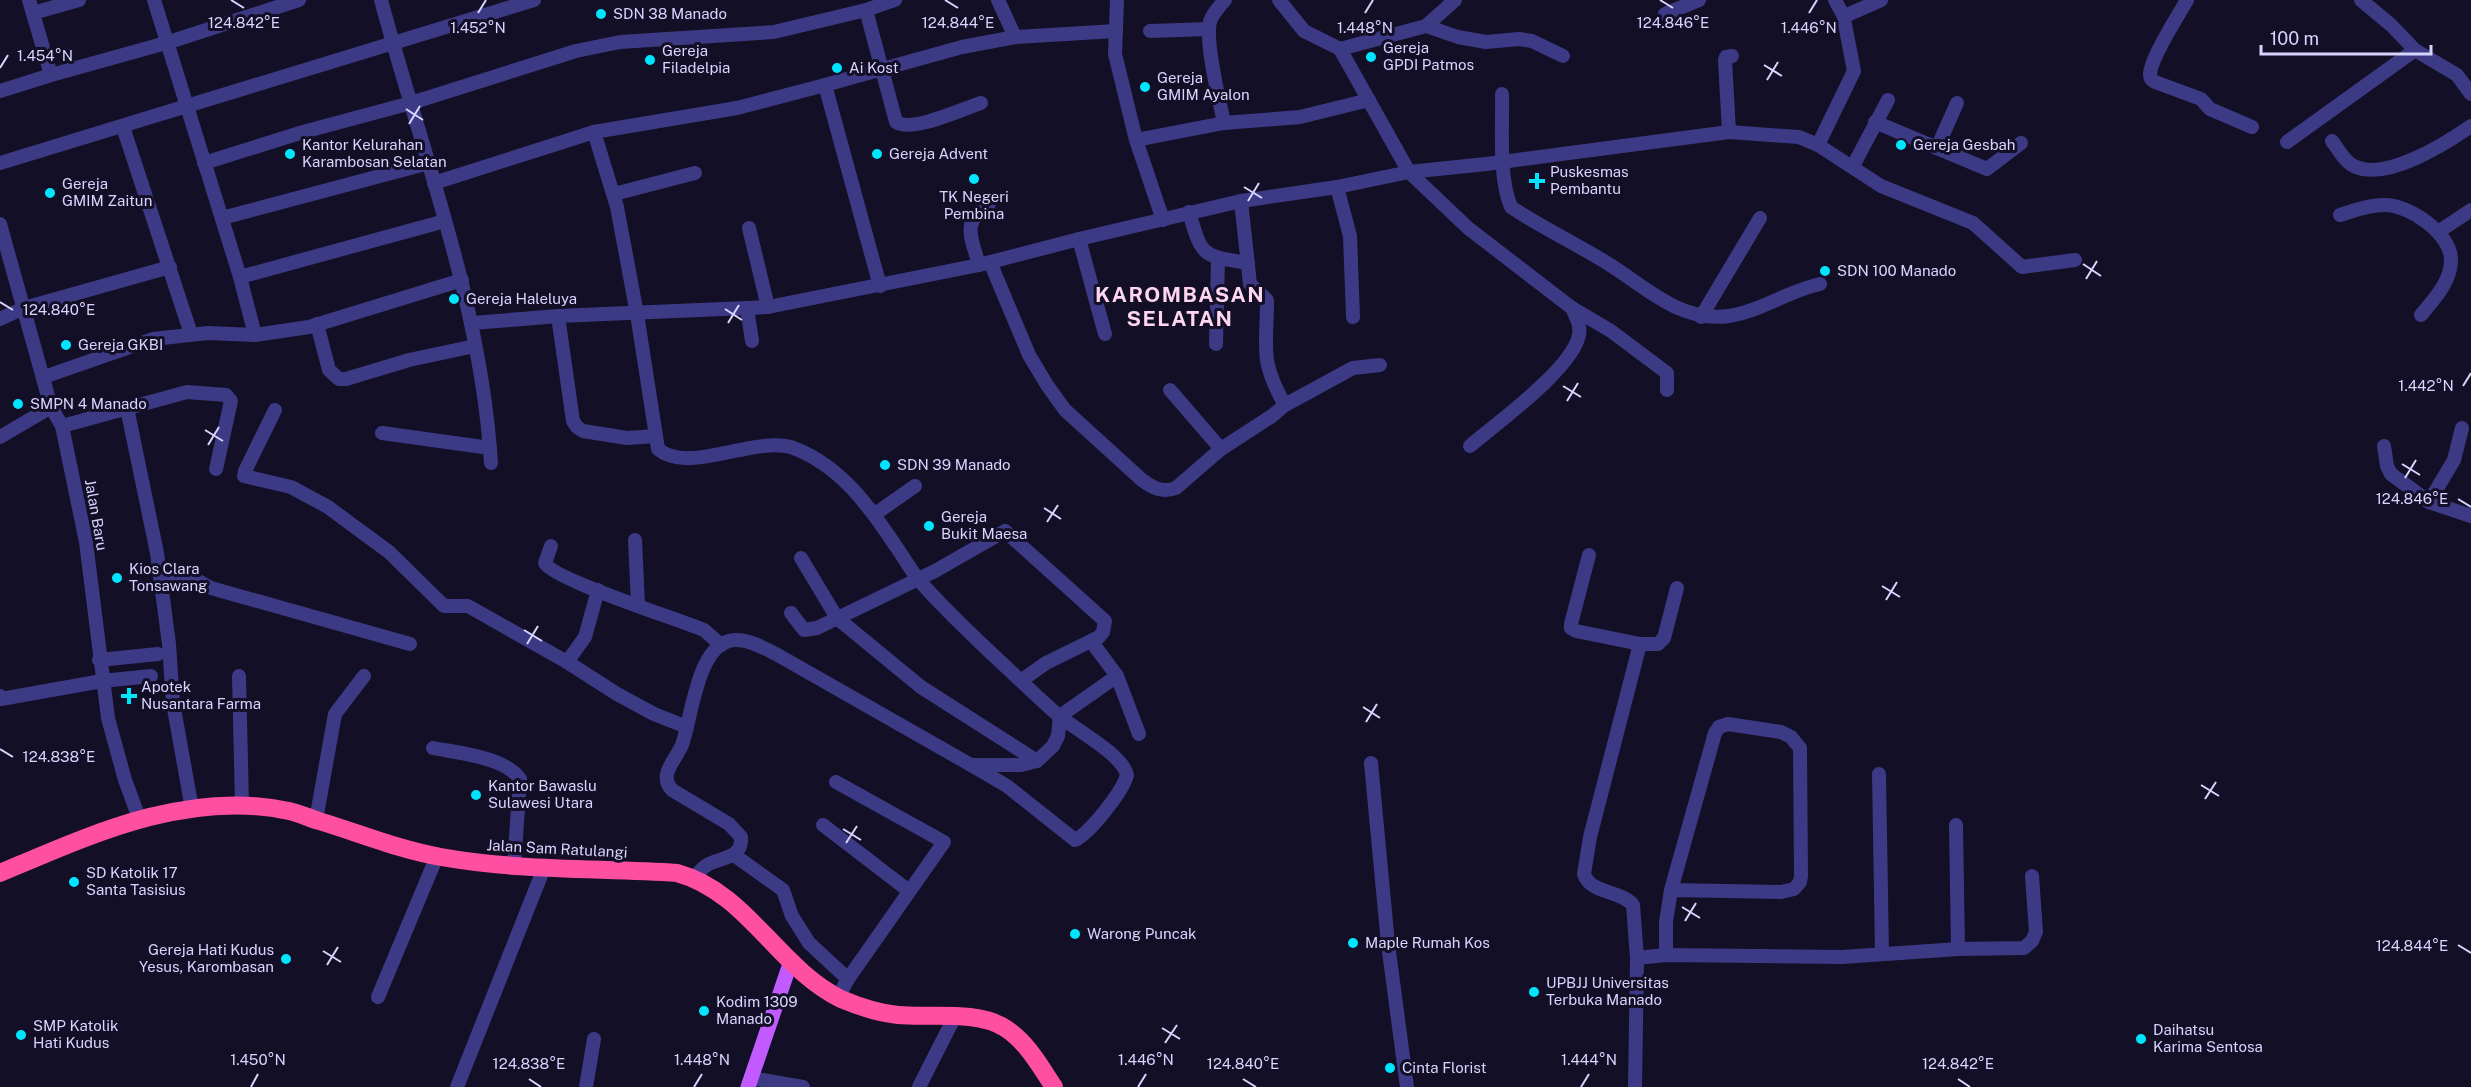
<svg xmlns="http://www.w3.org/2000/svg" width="2471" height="1087" viewBox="0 0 2471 1087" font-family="'Public Sans',sans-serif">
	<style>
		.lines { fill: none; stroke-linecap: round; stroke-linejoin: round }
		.minor { stroke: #3d3a85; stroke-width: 14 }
		.major { stroke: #c25bff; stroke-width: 15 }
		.highway { stroke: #ff4fa3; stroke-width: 18 }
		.ticks { fill: none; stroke: #d9d4ff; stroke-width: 2 }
		.poi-dot { fill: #00e5ff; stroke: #130f26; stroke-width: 2 }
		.labels { text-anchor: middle; stroke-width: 6; stroke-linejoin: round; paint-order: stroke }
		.poi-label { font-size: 15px; fill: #d9d4ff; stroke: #130f26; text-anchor: start }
		.street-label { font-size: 15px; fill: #d9d4ff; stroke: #130f26 }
		.district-label { font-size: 21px; font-weight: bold; letter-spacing: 1.5px; fill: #ffd6f0; stroke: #130f26 }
		.ticks-label { font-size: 15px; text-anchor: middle; fill: #d9d4ff; stroke: #130f26; stroke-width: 6; stroke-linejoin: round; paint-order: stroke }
	</style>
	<rect width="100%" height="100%" fill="#130f26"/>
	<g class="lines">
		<g class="minor">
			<path d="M 29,0 L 51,75"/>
			<path d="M 154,0 L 240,277 L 255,335"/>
			<path d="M 381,0 C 422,153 481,303 491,463"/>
			<path d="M 998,0 L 1015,37"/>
			<path d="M 1117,0 L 1115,54 L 1136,140 L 1163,220"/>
			<path d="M 1279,0 L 1304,31 L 1340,49 L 1409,172 L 1468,228 L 1572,308 C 1576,317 1581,325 1579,335 C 1573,368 1497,423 1470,446"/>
			<path d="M 1835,0 L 1842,13 L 1847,15 L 1881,0"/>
			<path d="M 2187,0 C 2178,16 2151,57 2150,74 C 2150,79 2151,79 2155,82 L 2201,99 L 2210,109 L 2252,127"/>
			<path d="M 2361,0 L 2391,25 L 2415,50 L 2457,75 L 2471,94"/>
			<path d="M 866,10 L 896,122 C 912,133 962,109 981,103"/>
			<path d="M 33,13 L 79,0"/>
			<path d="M 1665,14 L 1699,0"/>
			<path d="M 1426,26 L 1458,37 L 1486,42 L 1519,39 L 1532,41 L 1563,56"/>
			<path d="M 1150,31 L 1209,29"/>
			<path d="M 1340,49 L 1426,26 L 1455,0"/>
			<path d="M 825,85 L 962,47 L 1015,37 L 1116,31"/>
			<path d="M 0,91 L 51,75 L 166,43 L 299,0"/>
			<path d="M 1502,94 C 1503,127 1498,176 1511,207 C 1542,228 1575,243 1607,263 C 1645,286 1680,323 1729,316 C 1761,311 1788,291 1820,284"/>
			<path d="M 1875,122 L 1987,169 L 2021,143"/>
			<path d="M 1224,123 C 1220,102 1203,37 1211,19 C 1214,12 1220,6 1225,0"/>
			<path d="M 123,127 L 191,334"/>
			<path d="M 594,132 L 617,207 L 637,314 L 658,449 C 689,476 758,433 796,449 C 841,467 869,506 895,545 C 903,556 910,569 918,579 C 940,605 967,630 992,654 C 1014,674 1036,696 1059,716 C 1075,729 1123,755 1127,775 C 1123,791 1090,833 1075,840 L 1007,786 L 971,765"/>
			<path d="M 1729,132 L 1725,60 L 1726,57 L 1732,56"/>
			<path d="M 1136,140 L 1224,123 L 1300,117 L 1369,100"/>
			<path d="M 2332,141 C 2338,149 2345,162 2354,166 C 2385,182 2445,144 2471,126"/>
			<path d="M 2287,142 L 2415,50"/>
			<path d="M 1818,145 L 1854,71 L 1843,14"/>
			<path d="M 1937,148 L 1957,103"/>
			<path d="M 0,163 L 534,0"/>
			<path d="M 204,163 L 303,132 L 411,103 L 576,51 L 620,42 L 774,32 L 866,10 L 895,0"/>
			<path d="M 1853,166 L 1888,100"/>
			<path d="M 434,183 L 594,132 L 737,108 L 825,85 L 880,286"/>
			<path d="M 1337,187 L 1350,236 L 1353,317"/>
			<path d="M 614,194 L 695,173"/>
			<path d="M 1241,201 L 1250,284 L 1267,300 C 1267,348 1259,360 1285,405"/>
			<path d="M 1189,212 C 1202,257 1202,256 1248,263"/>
			<path d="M 2340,215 C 2355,210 2370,205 2385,205 C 2409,205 2451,233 2451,260 C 2451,282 2434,299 2421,315"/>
			<path d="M 222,218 L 429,163"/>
			<path d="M 0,224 L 51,407 L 62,426 L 86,542 L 108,718 L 125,780 L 139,818"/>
			<path d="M 749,228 L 768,307"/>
			<path d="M 2438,232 L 2471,210"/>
			<path d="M 1079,239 L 1105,334"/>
			<path d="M 990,262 L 1029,355 L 1047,385 L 1065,410 L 1142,480 C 1153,488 1162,493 1176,488 L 1221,449 L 1272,416 L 1285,405 L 1353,368 L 1380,365"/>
			<path d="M 979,265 C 971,236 961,223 989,204"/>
			<path d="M 240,277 L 445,221"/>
			<path d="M 747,308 L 752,341"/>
			<path d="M 1572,308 L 1611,331 L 1667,373 L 1667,390"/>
			<path d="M 558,316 L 573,421 L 577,427 L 583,431 L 627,438 L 656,436"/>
			<path d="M 1701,317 L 1760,218"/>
			<path d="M 0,319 L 24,308 L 170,267"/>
			<path d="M 473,323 L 558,316 L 768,307 L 979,265 L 1079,239 L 1241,201 L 1337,187 L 1409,172 L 1486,164 L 1729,132 L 1799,137 L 1818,145 L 1881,186 L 1973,223 L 2022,267 L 2075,260"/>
			<path d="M 317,324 L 329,370 L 339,379 L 346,379 L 409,360 L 475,346"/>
			<path d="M 1216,344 L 1218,258"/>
			<path d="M 44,377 L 153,339 L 208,333 L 255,335 L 309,327 L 462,280"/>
			<path d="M 1170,390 L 1221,449"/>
			<path d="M 127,408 L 157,553 L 169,644 L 173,703 L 192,809"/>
			<path d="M 275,410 L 245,471 L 244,476 L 291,487 L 328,507 L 389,552 L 444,606 L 468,606 L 567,662 L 617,694 L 654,714 L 687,727"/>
			<path d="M 62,426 L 187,392 L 226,395 L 231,401 L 216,469"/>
			<path d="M 382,433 L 490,448"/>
			<path d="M 0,437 L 51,407"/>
			<path d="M 2384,446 L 2387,466 L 2391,474 L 2429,502 L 2471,516"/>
			<path d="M 2429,502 L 2454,460 L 2462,428"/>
			<path d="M 875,514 L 915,486"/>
			<path d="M 635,540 L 638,605"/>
			<path d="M 551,546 L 545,563 C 552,579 680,620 704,630 L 721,645"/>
			<path d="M 1589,555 L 1571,624 L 1571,628 L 1576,631 L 1640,644 L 1658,644 L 1664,638 L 1677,588"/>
			<path d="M 801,558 L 837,618 L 921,687 L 1037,761"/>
			<path d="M 162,583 L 195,579 L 211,588 L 410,644"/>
			<path d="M 791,613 L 804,630 L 817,628 L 935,571 L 1005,531 L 1105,621 L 1103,632 L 1099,637 L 1046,663 L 1022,680"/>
			<path d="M 1091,641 L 1117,676 L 1139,734"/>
			<path d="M 99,660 L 158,654"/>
			<path d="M 567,662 L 585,637 L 598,590"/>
			<path d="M 239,676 L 242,805"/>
			<path d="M 0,696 L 1,699 L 102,681 L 151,676"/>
			<path d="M 1060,716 L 1117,676"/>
			<path d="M 433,748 C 458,753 505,757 520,779 L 514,866"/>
			<path d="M 1371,763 L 1388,944 L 1407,1087"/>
			<path d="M 1879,774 L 1882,954"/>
			<path d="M 836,782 L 944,842 L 848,979 L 838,997"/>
			<path d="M 316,820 L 335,714 L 364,676"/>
			<path d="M 823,825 L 909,891"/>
			<path d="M 1956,825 L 1958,949"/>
			<path d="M 734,855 L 783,890 L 792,916 L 809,943 L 848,979"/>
			<path d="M 696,879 C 704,852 743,867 741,837 L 729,824 L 672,790 C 658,775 675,761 682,745 C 692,718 697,640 736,640 C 750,640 764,648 776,654 L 971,765 L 1021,765 L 1037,761 L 1053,746 L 1058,736 L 1060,716"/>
			<path d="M 1666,955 L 1666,922 L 1671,890 L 1781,892 L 1794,889 L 1800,882 L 1801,876 L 1800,748 L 1791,737 L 1781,732 L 1728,724 L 1719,727 L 1715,733 L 1671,890"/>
			<path d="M 1637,958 L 1666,955 L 1842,957 L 1958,949 L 2024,948 L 2032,941 L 2036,932 L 2032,876"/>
			<path d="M 378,997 L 437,856"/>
			<path d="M 751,1078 L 803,1087"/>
			<path d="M 457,1087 L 544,868"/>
			<path d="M 586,1087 L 594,1039"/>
			<path d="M 919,1087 L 954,1018"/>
			<path d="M 1635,1087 L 1637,958 L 1633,905 C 1621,890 1590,894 1584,874 L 1590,837 L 1640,644"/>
		</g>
		<path class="major" d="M 748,1087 L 791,961"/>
		<path class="highway" d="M 0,873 C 90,835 188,789 289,811 C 299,813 309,818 319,821 C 359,833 400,850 441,857 C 519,871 598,868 677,873 C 747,892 778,968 841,999 C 860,1007 877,1013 898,1015 C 930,1018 977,1010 1005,1028 C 1027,1042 1040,1066 1054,1087"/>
	</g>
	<path class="ticks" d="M 231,0 L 244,8M 945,0 L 958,8M 1660,0 L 1673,8M 478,13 L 486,0M 1365,13 L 1373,0M 1809,13 L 1817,0M 1764,65 L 1782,76M 0,68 L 8,55M 1767,80 L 1778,62M 406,109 L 423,120M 409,124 L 420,106M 1244,187 L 1262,198M 1248,201 L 1259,183M 2083,264 L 2101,276M 2086,279 L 2097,261M 0,302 L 13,310M 725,309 L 742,320M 728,323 L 739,305M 1563,386 L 1581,397M 2463,386 L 2471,373M 1567,401 L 1578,383M 205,430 L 223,441M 208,445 L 219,427M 2402,464 L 2420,475M 2405,478 L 2416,460M 2458,499 L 2471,507M 1044,508 L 1061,519M 1047,522 L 1058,505M 1882,586 L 1900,597M 1886,600 L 1897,582M 524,630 L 542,641M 527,644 L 538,626M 1363,707 L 1380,718M 1366,722 L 1377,704M 0,749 L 13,757M 2201,785 L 2219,796M 2205,799 L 2216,782M 843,829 L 861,840M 846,843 L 857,826M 1682,907 L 1700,918M 1685,921 L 1696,903M 2458,945 L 2471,953M 323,951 L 341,962M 327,965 L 338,947M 1162,1028 L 1180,1039M 1165,1043 L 1177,1025M 529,1079 L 541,1087M 1243,1079 L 1256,1087M 1958,1079 L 1970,1087M 251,1087 L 258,1074M 694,1087 L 702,1074M 1138,1087 L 1146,1074M 1581,1087 L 1589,1074"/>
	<g class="poi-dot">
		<circle cx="601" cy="14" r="6"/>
		<circle cx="1371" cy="57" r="6"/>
		<circle cx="650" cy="60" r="6"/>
		<circle cx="837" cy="68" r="6"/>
		<circle cx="1145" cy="87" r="6"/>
		<circle cx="1901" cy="145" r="6"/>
		<circle cx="290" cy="154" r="6"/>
		<circle cx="877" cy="154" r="6"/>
		<circle cx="974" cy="179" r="6"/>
		<path d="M1534 172h6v6h6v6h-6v6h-6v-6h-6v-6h6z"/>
		<circle cx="50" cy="193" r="6"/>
		<circle cx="1825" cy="271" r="6"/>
		<circle cx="454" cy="299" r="6"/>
		<circle cx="66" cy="345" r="6"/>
		<circle cx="18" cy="404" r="6"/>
		<circle cx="885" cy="465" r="6"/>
		<circle cx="929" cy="526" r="6"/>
		<circle cx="117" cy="578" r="6"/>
		<path d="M126 687h6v6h6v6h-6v6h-6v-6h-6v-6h6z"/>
		<circle cx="476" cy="795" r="6"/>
		<circle cx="74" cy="882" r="6"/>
		<circle cx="1075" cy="934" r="6"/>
		<circle cx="1353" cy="943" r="6"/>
		<circle cx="286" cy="959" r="6"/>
		<circle cx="1534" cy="992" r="6"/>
		<circle cx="704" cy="1011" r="6"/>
		<circle cx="21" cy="1035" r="6"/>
		<circle cx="2141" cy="1039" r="6"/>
		<circle cx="1390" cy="1068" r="6"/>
	</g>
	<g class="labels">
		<g class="poi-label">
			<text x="613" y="19">SDN 38 Manado</text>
			<text x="1383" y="53">Gereja<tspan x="1383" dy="17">GPDI Patmos</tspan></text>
			<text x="662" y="56">Gereja<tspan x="662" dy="17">Filadelpia</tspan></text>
			<text x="849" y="73">Ai Kost</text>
			<text x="1157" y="83">Gereja<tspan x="1157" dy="17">GMIM Ayalon</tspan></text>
			<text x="302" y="150">Kantor Kelurahan<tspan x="302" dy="17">Karambosan Selatan</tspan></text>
			<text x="1913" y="150">Gereja Gesbah</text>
			<text x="889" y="159">Gereja Advent</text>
			<text x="1550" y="177">Puskesmas<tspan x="1550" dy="17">Pembantu</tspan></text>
			<text x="62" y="189">Gereja<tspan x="62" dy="17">GMIM Zaitun</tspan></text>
			<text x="974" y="202" text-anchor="middle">TK Negeri<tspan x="974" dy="17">Pembina</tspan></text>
			<text x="1837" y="276">SDN 100 Manado</text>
			<text x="466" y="304">Gereja Haleluya</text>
			<text x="78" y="350">Gereja GKBI</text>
			<text x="30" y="409">SMPN 4 Manado</text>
			<text x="897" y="470">SDN 39 Manado</text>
			<text x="941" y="522">Gereja<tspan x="941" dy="17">Bukit Maesa</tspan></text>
			<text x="129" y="574">Kios Clara<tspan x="129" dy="17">Tonsawang</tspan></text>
			<text x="141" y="692">Apotek<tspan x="141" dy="17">Nusantara Farma</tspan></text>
			<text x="488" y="791">Kantor Bawaslu<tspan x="488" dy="17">Sulawesi Utara</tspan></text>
			<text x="86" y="878">SD Katolik 17<tspan x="86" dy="17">Santa Tasisius</tspan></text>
			<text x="1087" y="939">Warong Puncak</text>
			<text x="1365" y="948">Maple Rumah Kos</text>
			<text x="274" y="955" text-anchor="end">Gereja Hati Kudus<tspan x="274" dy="17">Yesus, Karombasan</tspan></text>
			<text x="1546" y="988">UPBJJ Universitas<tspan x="1546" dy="17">Terbuka Manado</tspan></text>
			<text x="716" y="1007">Kodim 1309<tspan x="716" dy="17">Manado</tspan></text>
			<text x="33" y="1031">SMP Katolik<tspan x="33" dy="17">Hati Kudus</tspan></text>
			<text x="2153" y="1035">Daihatsu<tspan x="2153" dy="17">Karima Sentosa</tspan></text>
			<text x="1402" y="1073">Cinta Florist</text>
		</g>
		<g class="street-label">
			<text transform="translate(96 515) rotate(80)" y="5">Jalan Baru</text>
			<text transform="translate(557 849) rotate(3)" y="5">Jalan Sam Ratulangi</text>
		</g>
		<g class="district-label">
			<text x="1180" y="302">KAROMBASAN<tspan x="1180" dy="24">SELATAN</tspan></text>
		</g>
	</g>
	<g class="ticks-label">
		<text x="958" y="28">124.844°E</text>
		<text x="244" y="28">124.842°E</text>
		<text x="1673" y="28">124.846°E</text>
		<text x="478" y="33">1.452°N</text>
		<text x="1365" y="33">1.448°N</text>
		<text x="1809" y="33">1.446°N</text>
		<text x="45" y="61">1.454°N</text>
		<text x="59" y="315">124.840°E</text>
		<text x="2426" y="391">1.442°N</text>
		<text x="2412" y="504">124.846°E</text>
		<text x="59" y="762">124.838°E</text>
		<text x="2412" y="951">124.844°E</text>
		<text x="258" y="1065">1.450°N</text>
		<text x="702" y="1065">1.448°N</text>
		<text x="1146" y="1065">1.446°N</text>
		<text x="1589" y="1065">1.444°N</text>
		<text x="529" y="1069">124.838°E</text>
		<text x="1243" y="1069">124.840°E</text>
		<text x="1958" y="1069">124.842°E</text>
	</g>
	<path d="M2261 45v9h170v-9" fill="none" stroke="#d9d4ff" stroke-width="3"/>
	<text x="2270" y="45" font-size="18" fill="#d9d4ff" stroke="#130f26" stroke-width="4.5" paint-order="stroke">100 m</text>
</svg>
